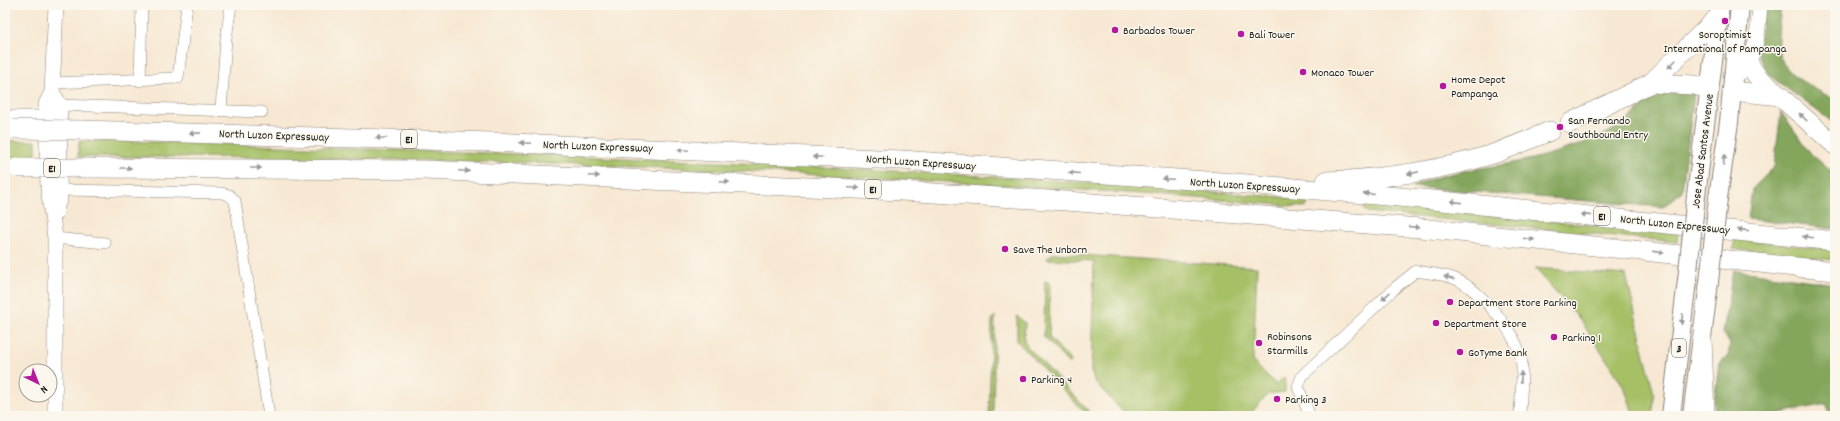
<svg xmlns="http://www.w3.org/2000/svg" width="1840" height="421" viewBox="0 0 1840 421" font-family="Dekko,sans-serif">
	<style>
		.green { fill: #a6c066; stroke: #616e41 }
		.forest { fill: #84a65b; stroke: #50613c }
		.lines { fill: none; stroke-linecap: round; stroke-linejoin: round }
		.minor-casing { stroke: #8a8278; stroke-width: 12 }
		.secondary-casing { stroke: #8a8278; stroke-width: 16 }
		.trunk-casing { stroke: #8a8278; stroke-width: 20 }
		.motorway-casing { stroke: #8a8278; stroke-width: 20 }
		.minor { stroke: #fff; stroke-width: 11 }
		.secondary { stroke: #fff; stroke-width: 15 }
		.trunk { stroke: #fff; stroke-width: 18 }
		.motorway { stroke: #fff; stroke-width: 19 }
		.trunk-bridge-casing { stroke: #8a8278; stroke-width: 20; stroke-linecap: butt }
		.motorway-bridge-casing { stroke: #8a8278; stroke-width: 20; stroke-linecap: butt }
		.trunk-bridge { stroke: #fff; stroke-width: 18 }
		.motorway-bridge { stroke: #fff; stroke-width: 19 }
		.oneway { fill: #999 }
		.poi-dot { fill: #b5179e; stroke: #fbf7ec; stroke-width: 1.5 }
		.labels { text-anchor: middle; stroke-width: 3; stroke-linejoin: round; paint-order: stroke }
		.shield { fill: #fbf7ec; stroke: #5f5e5a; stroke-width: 1 }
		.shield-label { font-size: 11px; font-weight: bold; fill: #1c1c1c }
		.poi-label { font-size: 12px; fill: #1c1c1c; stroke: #fbf7ec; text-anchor: start }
		.street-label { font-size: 12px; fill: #1c1c1c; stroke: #fbf7ec }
	</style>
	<rect width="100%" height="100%" fill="#fbf7ec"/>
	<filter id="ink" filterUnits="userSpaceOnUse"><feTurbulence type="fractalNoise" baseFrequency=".025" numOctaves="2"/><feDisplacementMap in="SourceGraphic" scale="8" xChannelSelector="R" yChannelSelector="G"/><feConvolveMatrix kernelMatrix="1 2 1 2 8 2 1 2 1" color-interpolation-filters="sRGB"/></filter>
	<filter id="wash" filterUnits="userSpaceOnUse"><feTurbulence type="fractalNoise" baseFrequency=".012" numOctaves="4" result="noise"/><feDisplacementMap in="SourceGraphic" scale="16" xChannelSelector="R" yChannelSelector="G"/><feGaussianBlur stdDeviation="0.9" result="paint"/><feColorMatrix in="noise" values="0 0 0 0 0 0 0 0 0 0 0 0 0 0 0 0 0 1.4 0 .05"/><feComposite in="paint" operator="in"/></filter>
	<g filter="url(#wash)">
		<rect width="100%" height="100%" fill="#f7e8d3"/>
		<g class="green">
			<path d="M 5,141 L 36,141 L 36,157 L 5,156 Z"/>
			<path d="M 79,141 C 183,141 288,147 393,150 C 697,159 1000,174 1303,199 L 1308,201 L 1307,206 L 1303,207 C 1168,194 1032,187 897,179 C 624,164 351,156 78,157 Z"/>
			<path d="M 1367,204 L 1678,233 L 1677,242 L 1367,212 L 1363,207 Z"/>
			<path d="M 1735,239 L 1835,250 L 1835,260 L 1733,249 Z"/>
			<path d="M 1053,253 L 1257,267 L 1253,362 L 1276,384 L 1285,377 L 1285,392 L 1268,394 L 1251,413 L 1251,416 L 1127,416 L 1095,382 L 1091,372 L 1094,261 L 1046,259 Z"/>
			<path d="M 1535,268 L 1626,275 L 1654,394 L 1653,416 L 1634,416 L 1625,389 L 1603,354 L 1578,317 Z"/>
			<path d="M 1045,281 L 1050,283 L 1049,337 L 1071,361 L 1069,364 L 1044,337 Z"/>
			<path d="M 995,316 L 993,416 L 989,416 L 992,320 Z"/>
			<path d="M 1017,316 L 1025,323 L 1024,341 L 1027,346 L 1093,416 L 1088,416 L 1017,341 Z"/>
		</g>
		<g class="forest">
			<path d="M 1764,5 L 1781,5 C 1780,19 1777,34 1778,48 C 1780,75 1815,88 1835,100 L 1835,124 L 1770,76 L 1758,54 Z"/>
			<path d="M 1663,89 L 1694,94 L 1682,191 L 1663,207 L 1412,187 C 1449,169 1488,169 1527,160 C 1551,155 1601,139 1621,125 C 1636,114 1648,100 1663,89 Z"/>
			<path d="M 1781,112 L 1812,155 L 1835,174 L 1835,229 L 1748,219 L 1752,189 L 1774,167 Z"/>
			<path d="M 1733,270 L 1835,284 L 1835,416 L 1829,416 L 1827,404 L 1765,416 L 1715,416 L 1714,402 L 1719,363 L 1728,356 L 1730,344 L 1723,332 Z"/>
		</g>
	</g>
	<g filter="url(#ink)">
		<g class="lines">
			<g class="minor-casing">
				<g id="minor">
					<path d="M 140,81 L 142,5"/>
					<path d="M 53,83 L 178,78 L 187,5"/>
					<path d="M 60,105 L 262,112"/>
					<path d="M 221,110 L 226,39 L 231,5"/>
					<path d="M 5,116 L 47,116"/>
					<path d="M 62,200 L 61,192 L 64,190 L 222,193 L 229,195 L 235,201 L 269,416"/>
					<path d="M 55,238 L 105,243"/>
					<path d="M 1310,416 L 1298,387 L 1302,376 L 1396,287 L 1416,271 C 1427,273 1439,274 1450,277 C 1477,285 1515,331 1521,358 C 1524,373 1520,400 1520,416"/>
				</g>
			</g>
			<g class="secondary-casing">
				<g id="secondary">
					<path d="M 1741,72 C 1758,54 1758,28 1760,5"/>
					<path d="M 52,92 L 60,105 L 59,195 L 56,213"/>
					<path d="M 55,416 L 55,238 L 48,187 L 46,104 L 52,92 L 56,5"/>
				</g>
			</g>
			<g class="trunk-casing">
				<g id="trunk">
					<path d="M 1696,196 L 1720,5"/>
					<path d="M 1718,198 L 1729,122 L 1740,5"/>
					<path d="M 1671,416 L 1687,280"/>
					<path d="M 1692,416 L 1709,282"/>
				</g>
			</g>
			<g class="motorway-casing">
				<g id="motorway">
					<path d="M 1749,64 L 1757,76 L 1835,145"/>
					<path d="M 1651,83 L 1694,85 L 1710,89"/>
					<path d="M 1732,91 L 1781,96"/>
					<path d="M 1570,123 L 1651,83 L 1719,16"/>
					<path d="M 81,130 L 492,142 L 901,160 L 1235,183 L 1422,199 L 1835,241"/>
					<path d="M 87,168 L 425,170 L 901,191 L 1066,201 L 1420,228 L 1835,271"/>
					<path d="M 1326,181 C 1382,179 1439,171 1493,154 C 1512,147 1531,139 1550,131"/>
					<path d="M 1702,339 L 1705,416"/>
				</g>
			</g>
			<use href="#minor" class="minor"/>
			<use href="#secondary" class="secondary"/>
			<use href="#trunk" class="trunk"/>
			<use href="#motorway" class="motorway"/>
			<g class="trunk-bridge-casing">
				<g id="trunk-bridge">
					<path d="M 1687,280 L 1696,196"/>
					<path d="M 1709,282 L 1718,198"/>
				</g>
			</g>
			<g class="motorway-bridge-casing">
				<g id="motorway-bridge">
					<path d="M 13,129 L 81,130"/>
					<path d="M 18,168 L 87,168"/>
				</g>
			</g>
			<use href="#trunk-bridge" class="trunk-bridge"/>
			<use href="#motorway-bridge" class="motorway-bridge"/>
		</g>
		<defs><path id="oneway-solid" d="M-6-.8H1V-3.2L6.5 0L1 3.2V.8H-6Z"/></defs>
		<g class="oneway">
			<use href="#oneway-solid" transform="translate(1672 64) rotate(135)"/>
			<use href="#oneway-solid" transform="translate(1803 117) rotate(-136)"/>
			<use href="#oneway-solid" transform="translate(195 133) rotate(-179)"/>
			<use href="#oneway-solid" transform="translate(381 138) rotate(-178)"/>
			<use href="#oneway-solid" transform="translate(525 143) rotate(-178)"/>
			<use href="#oneway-solid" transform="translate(683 150) rotate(-177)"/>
			<use href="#oneway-solid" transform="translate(818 157) rotate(-178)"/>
			<use href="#oneway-solid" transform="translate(1724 160) rotate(-82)"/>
			<use href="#oneway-solid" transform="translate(126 168)"/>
			<use href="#oneway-solid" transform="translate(256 168)"/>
			<use href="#oneway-solid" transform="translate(464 171) rotate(2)"/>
			<use href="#oneway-solid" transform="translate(1074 173) rotate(-175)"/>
			<use href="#oneway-solid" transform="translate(1413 173) rotate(169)"/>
			<use href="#oneway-solid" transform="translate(594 176) rotate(2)"/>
			<use href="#oneway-solid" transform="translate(1168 179) rotate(-177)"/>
			<use href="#oneway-solid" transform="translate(724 182) rotate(3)"/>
			<use href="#oneway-solid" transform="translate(854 188) rotate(3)"/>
			<use href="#oneway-solid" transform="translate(1369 194) rotate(-175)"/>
			<use href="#oneway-solid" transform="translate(1456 202) rotate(-174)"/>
			<use href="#oneway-solid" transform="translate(1586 215) rotate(-174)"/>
			<use href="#oneway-solid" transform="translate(1414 227) rotate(5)"/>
			<use href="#oneway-solid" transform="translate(1743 230) rotate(-174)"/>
			<use href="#oneway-solid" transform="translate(1808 237) rotate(-173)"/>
			<use href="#oneway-solid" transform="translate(1529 239) rotate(6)"/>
			<use href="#oneway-solid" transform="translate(1659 252) rotate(6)"/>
			<use href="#oneway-solid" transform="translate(1449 278) rotate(-162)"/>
			<use href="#oneway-solid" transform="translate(1386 296) rotate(137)"/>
			<use href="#oneway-solid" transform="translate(1682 319) rotate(97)"/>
			<use href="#oneway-solid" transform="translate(1521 377) rotate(-89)"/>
		</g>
	</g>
	<g class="poi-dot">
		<circle cx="1725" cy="21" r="4"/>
		<circle cx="1115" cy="30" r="4"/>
		<circle cx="1241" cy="34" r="4"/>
		<circle cx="1303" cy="72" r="4"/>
		<circle cx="1443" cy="86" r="4"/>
		<circle cx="1560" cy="127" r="4"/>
		<circle cx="1005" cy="249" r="4"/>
		<circle cx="1450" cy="302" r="4"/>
		<circle cx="1436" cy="323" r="4"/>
		<circle cx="1554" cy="337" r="4"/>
		<circle cx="1259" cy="343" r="4"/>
		<circle cx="1460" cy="352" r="4"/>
		<circle cx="1023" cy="379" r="4"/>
		<circle cx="1277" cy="399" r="4"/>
	</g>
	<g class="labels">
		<g class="shield">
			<rect x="401" y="130" width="16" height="18" rx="3"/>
			<rect x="44" y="159" width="16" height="18" rx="3"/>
			<rect x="865" y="180" width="16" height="18" rx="3"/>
			<rect x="1594" y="207" width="16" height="18" rx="3"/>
			<rect x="1672" y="339" width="14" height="18" rx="3"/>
		</g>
		<g class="shield-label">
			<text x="409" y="143">E1</text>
			<text x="52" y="172">E1</text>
			<text x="873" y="193">E1</text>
			<text x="1602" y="220">E1</text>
			<text x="1679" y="352">3</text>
		</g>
		<g class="poi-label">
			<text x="1123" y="34">Barbados Tower</text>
			<text x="1249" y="38">Bali Tower</text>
			<text x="1725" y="38" text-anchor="middle">Soroptimist<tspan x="1725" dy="14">International of Pampanga</tspan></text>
			<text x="1311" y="76">Monaco Tower</text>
			<text x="1451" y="83">Home Depot<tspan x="1451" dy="14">Pampanga</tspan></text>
			<text x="1568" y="124">San Fernando<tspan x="1568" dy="14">Southbound Entry</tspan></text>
			<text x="1013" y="253">Save The Unborn</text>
			<text x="1458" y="306">Department Store Parking</text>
			<text x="1444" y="327">Department Store</text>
			<text x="1267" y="340">Robinsons<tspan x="1267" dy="14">Starmills</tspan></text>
			<text x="1562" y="341">Parking 1</text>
			<text x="1468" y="356">GoTyme Bank</text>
			<text x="1031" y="383">Parking 4</text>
			<text x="1285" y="403">Parking 3</text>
		</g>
		<g class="street-label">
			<text transform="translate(274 135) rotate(2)" y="4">North Luzon Expressway</text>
			<text transform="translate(598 146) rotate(2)" y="4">North Luzon Expressway</text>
			<text transform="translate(1702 151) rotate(-83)" y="4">Jose Abad Santos Avenue</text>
			<text transform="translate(921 162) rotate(4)" y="4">North Luzon Expressway</text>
			<text transform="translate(1245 185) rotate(4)" y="4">North Luzon Expressway</text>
			<text transform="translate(1675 224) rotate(6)" y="4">North Luzon Expressway</text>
		</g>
	</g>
	<rect width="1840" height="421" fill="none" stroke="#fbf7ec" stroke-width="20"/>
	<g transform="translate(38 383) rotate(137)"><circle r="19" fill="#fbf7ec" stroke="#a29f99"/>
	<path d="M0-3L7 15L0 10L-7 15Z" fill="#b5179e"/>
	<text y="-6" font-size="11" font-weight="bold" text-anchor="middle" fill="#1c1c1c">N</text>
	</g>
</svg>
